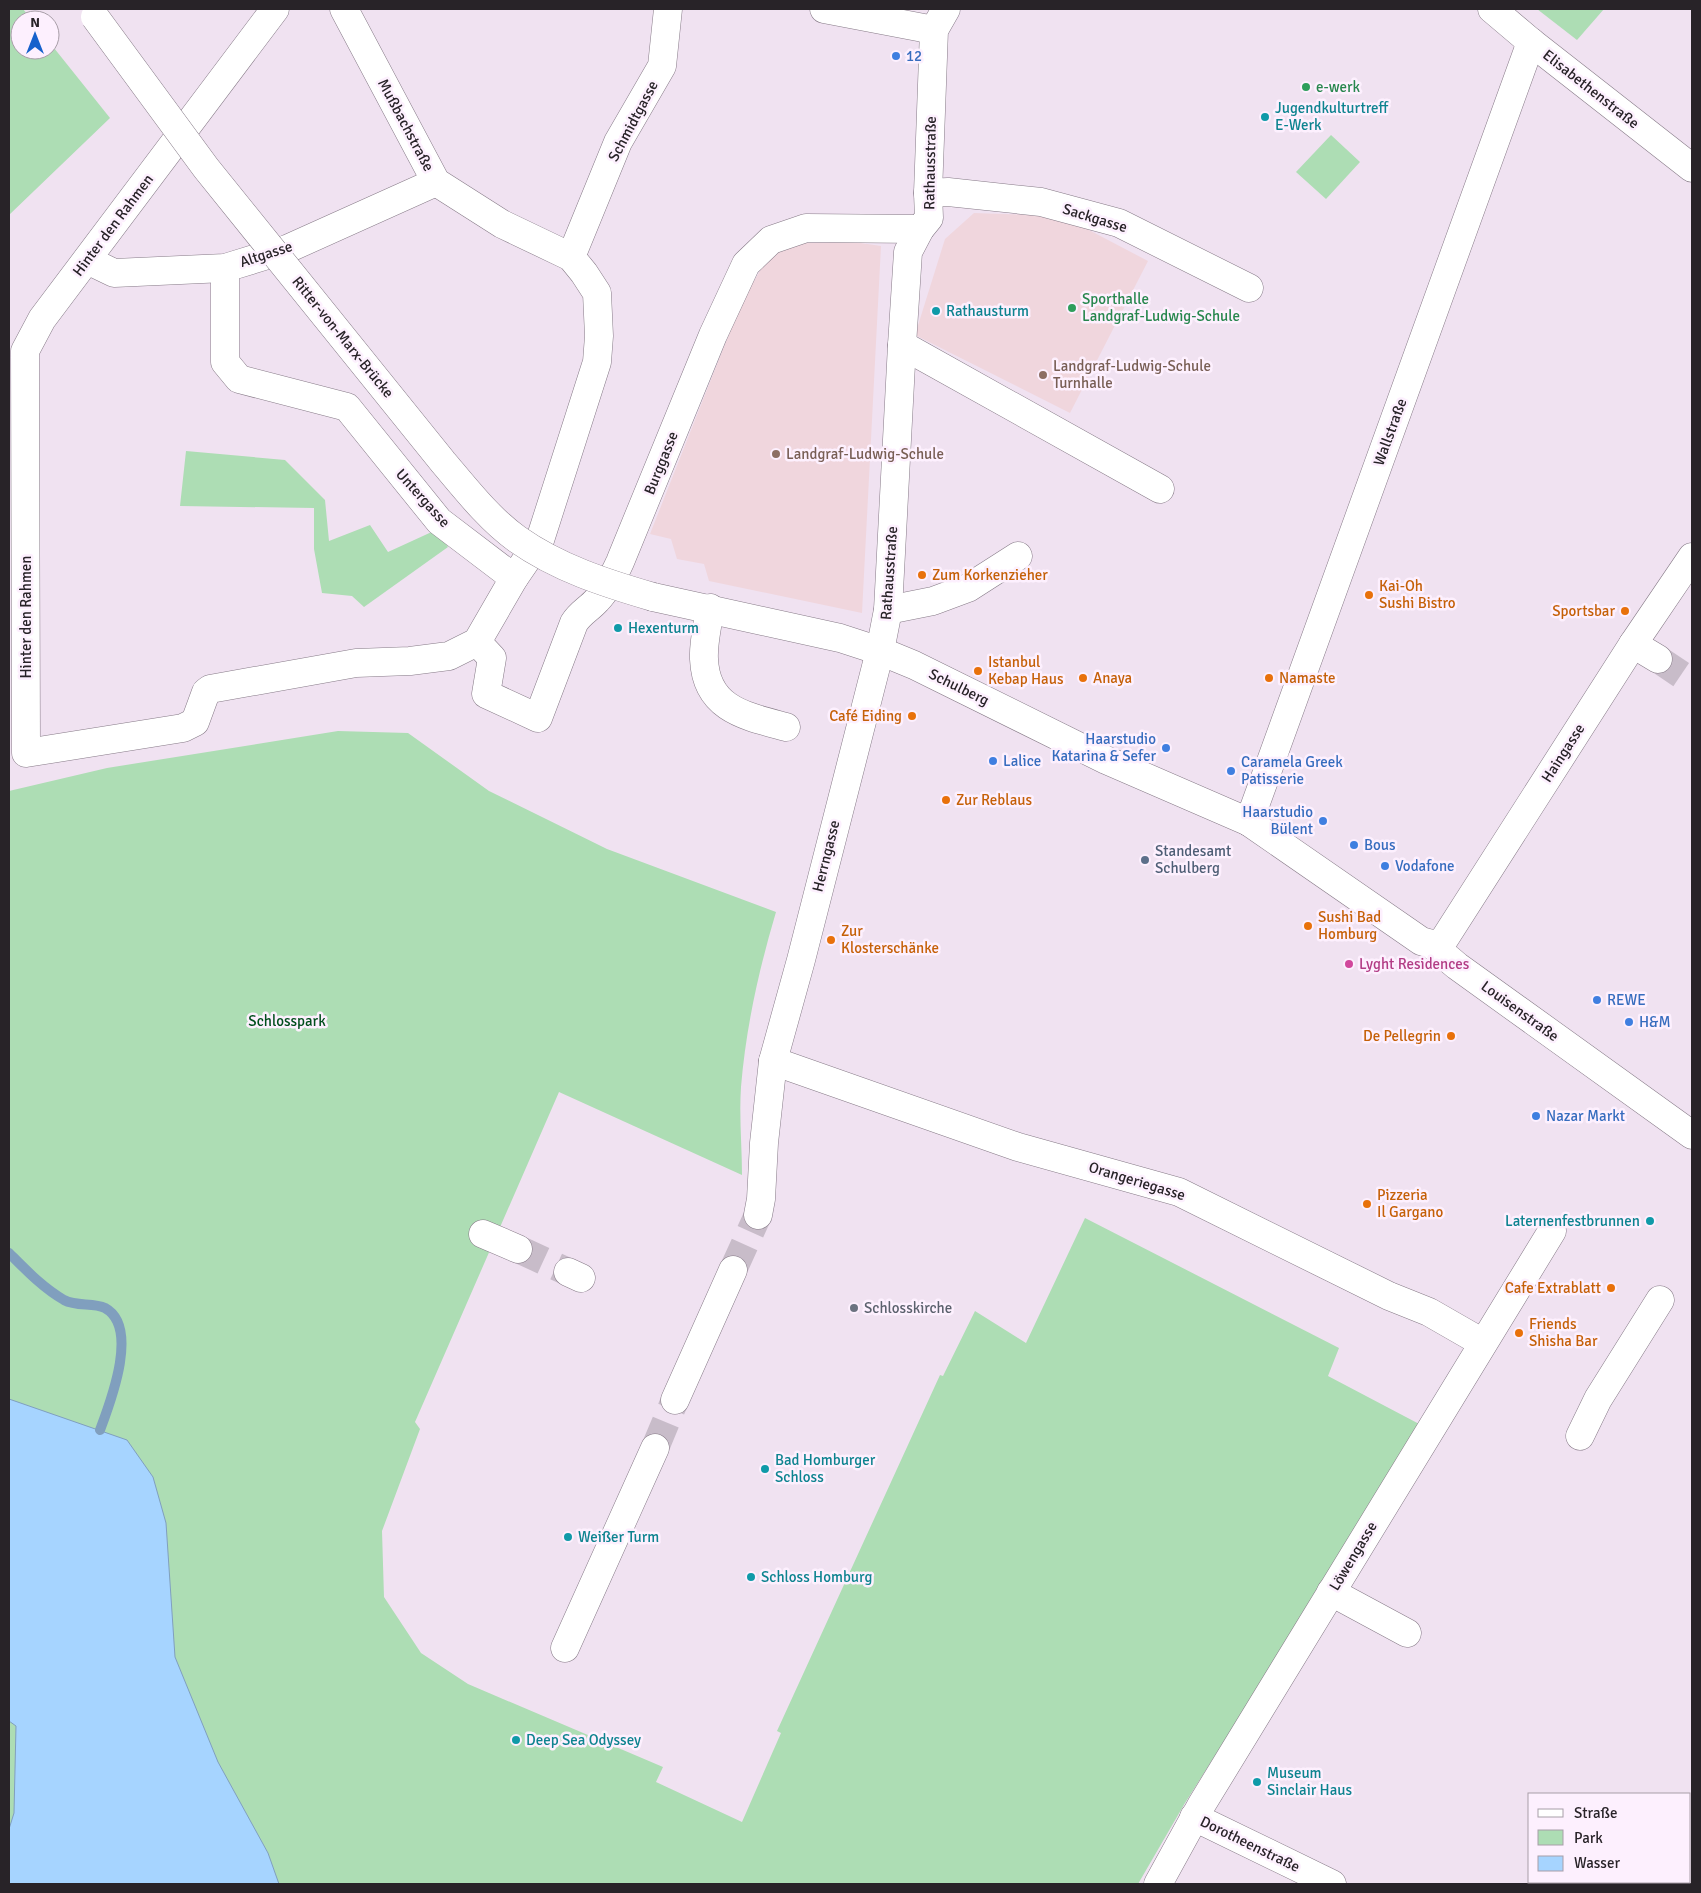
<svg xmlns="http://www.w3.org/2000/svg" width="1701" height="1893" viewBox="0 0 1701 1893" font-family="Signika,sans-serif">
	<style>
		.education { fill: #f0d6dd }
		.green { fill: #adddb4 }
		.water { fill: #a6d4ff; stroke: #809fbe }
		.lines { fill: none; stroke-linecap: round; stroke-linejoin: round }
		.stream { stroke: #809fbe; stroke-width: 10 }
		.minor-tunnel { stroke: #c8bcc9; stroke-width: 28; stroke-dasharray: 28 14; stroke-linecap: butt }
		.minor-casing { stroke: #867a87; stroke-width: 29 }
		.minor { stroke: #fff; stroke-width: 28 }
		.minor-bridge-casing { stroke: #867a87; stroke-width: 29; stroke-linecap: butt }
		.minor-bridge { stroke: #fff; stroke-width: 28 }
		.shop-dot { fill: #3f7fe0; stroke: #fdf0fe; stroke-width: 2 }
		.leisure-dot { fill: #2e9e5b; stroke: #fdf0fe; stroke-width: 2 }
		.culture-dot { fill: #0f9aa8; stroke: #fdf0fe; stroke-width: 2 }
		.education-dot { fill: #8d6e63; stroke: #fdf0fe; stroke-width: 2 }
		.food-dot { fill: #e8710a; stroke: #fdf0fe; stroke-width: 2 }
		.service-dot { fill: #5c6f8a; stroke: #fdf0fe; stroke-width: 2 }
		.hotel-dot { fill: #d1479c; stroke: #fdf0fe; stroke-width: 2 }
		.worship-dot { fill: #6b7280; stroke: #fdf0fe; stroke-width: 2 }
		.labels { text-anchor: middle; stroke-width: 5; stroke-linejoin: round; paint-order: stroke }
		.shop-label { font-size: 15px; fill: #366cbe; stroke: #fdf0fe; text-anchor: start }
		.leisure-label { font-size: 15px; fill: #27864d; stroke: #fdf0fe; text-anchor: start }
		.street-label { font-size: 15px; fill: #282328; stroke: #fdf0fe }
		.culture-label { font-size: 15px; fill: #0d838f; stroke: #fdf0fe; text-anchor: start }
		.education-label { font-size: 15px; fill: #785e54; stroke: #fdf0fe; text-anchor: start }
		.food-label { font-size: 15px; fill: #c56008; stroke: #fdf0fe; text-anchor: start }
		.service-label { font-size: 15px; fill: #4e5e75; stroke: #fdf0fe; text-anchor: start }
		.hotel-label { font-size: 15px; fill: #b23c85; stroke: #fdf0fe; text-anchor: start }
		.park-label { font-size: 15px; fill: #004e1c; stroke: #fdf0fe }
		.worship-label { font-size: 15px; fill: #5b616d; stroke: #fdf0fe; text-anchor: start }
	</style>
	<rect width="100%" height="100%" fill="#f0e2f1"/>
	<g class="education">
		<path d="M 974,213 L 1037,215 L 1068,219 L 1148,261 L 1070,413 L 915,335 L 945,239 Z"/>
		<path d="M 854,242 L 881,246 L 862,613 L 709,581 L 704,564 L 677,559 L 671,539 L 650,534 L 742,301 L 772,251 L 802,243 Z"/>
	</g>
	<g class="green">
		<path d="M 9,9 L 23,9 L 32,20 L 20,20 L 20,50 L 50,50 L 50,43 L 110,118 L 9,215 Z"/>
		<path d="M 1537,9 L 1604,9 L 1577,40 Z"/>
		<path d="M 1331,135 L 1360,162 L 1326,199 L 1296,172 Z"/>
		<path d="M 186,451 L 285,460 L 325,500 L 329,541 L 370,525 L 388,552 L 436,530 L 448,547 L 364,607 L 352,596 L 322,593 L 314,549 L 314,508 L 180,506 Z"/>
		<path d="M 338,731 L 408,733 L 489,791 L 607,849 L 776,912 C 759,969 746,1027 741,1087 C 739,1116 742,1146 742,1175 L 559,1092 L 415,1422 L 420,1429 L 382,1531 L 384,1597 L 421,1653 L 468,1684 L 663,1767 L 656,1782 L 742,1822 L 781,1733 L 777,1731 L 940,1375 L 943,1376 L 975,1311 L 1026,1343 L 1085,1218 L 1339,1348 L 1328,1376 L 1423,1426 L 1185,1803 L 1138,1884 L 9,1884 L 9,791 L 107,768 Z"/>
	</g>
	<path class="water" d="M 9,1399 L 127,1440 L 153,1477 L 166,1523 L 175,1657 L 218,1762 L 268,1853 L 279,1884 L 9,1884 L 9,1829 L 14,1813 L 16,1726 L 9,1721 Z"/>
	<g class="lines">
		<path class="stream" d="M 9,1253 C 26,1270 43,1288 64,1300 C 77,1307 93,1302 105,1308 C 140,1327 110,1403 100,1430"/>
		<g class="minor-tunnel">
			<path d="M 1658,659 L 1692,682"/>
			<path d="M 518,1249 L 568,1272"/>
			<path d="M 733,1270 L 758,1215"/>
			<path d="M 655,1448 L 675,1400"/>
		</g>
		<g class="minor-casing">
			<g id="minor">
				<path d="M 275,9 L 42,319 L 25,351 L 26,753 L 183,728 L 195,722 L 206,692 L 210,689 L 356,663 L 410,661 L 449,656 L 477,642 L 514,578 L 540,540 L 597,362 L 599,336 L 597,293 L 584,273 L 571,257 L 502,224 L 436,182 L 344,9"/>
				<path d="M 824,9 L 934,30"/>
				<path d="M 1492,9 L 1531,42 L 1692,168"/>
				<path d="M 928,193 L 948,192 L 1041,202 L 1119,223 L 1249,288"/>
				<path d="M 571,257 L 618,142 L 662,66 L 668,9"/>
				<path d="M 87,260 L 114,273 L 225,268 L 287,249 L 436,182"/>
				<path d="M 225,268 L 225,362 L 239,379 L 347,407 L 439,521 L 514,578"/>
				<path d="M 902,345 L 1160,489"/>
				<path d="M 653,597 L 840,638 L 880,651 L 914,665 L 1106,760 L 1249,822 L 1421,941 L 1431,944 L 1457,966 L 1692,1135"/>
				<path d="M 710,608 C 708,624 703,643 704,659 C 706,709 745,716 786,727"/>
				<path d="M 888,610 L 933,601 L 968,588 L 1018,556"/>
				<path d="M 477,642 L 492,658 L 486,694 L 538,718 L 574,623 C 580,613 589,609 597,600 C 607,590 614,575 620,562 L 713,335 L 746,264 L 771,240 L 806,228 L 920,229"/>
				<path d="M 1633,644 L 1658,659"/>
				<path d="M 1249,822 L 1531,42"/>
				<path d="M 1431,944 L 1440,943 L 1445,938 L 1633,644 L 1692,557"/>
				<path d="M 773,1061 L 1018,1147 L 1179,1192 L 1389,1296 L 1429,1312 L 1483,1343"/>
				<path d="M 758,1215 L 761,1199 L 764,1143 L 773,1061 L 801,960 L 880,651 L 888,610 L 902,345 L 908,252 L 920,229 L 929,218 L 928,193 L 934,30 L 946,9"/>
				<path d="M 483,1234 L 518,1249"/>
				<path d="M 568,1272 L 581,1278"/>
				<path d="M 675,1400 L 733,1270"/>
				<path d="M 1580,1436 L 1598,1399 L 1660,1300"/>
				<path d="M 1331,1592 L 1407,1633"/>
				<path d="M 565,1648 L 655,1448"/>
				<path d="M 1194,1817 L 1332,1884"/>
				<path d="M 1158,1884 L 1202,1804 L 1552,1231"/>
			</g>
		</g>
		<use href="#minor" class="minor"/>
		<g class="minor-bridge-casing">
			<path id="minor-bridge" d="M 95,17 L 206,168 L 443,462 C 465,488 489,519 517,539 C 558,568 605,583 653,597"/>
		</g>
		<use href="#minor-bridge" class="minor-bridge"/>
	</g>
	<g class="shop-dot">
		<circle cx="896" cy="56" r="5"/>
		<circle cx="1166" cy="748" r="5"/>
		<circle cx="993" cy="761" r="5"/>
		<circle cx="1231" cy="771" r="5"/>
		<circle cx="1323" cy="821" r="5"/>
		<circle cx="1354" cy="845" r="5"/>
		<circle cx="1385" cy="866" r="5"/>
		<circle cx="1597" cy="1000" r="5"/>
		<circle cx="1629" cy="1022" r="5"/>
		<circle cx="1536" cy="1116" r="5"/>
	</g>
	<g class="leisure-dot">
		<circle cx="1306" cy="87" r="5"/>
		<circle cx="1072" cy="308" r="5"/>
	</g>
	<g class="culture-dot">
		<circle cx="1265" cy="117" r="5"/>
		<circle cx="936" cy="311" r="5"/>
		<circle cx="618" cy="628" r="5"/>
		<circle cx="1650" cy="1221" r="5"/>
		<circle cx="765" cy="1469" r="5"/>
		<circle cx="568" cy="1537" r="5"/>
		<circle cx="751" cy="1577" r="5"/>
		<circle cx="516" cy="1740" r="5"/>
		<circle cx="1257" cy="1782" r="5"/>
	</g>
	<g class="education-dot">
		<circle cx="1043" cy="375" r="5"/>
		<circle cx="776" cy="454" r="5"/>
	</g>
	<g class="food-dot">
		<circle cx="922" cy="575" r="5"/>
		<circle cx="1369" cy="595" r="5"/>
		<circle cx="1625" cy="611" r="5"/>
		<circle cx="978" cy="671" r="5"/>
		<circle cx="1083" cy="678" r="5"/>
		<circle cx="1269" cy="678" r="5"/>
		<circle cx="912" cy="716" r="5"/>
		<circle cx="946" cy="800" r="5"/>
		<circle cx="1308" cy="926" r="5"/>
		<circle cx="831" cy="940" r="5"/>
		<circle cx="1451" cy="1036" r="5"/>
		<circle cx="1367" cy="1204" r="5"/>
		<circle cx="1611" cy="1288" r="5"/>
		<circle cx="1519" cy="1333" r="5"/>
	</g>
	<circle class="service-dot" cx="1145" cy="860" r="5"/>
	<circle class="hotel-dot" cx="1349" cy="964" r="5"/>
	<circle class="worship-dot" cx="854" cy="1308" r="5"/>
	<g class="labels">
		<g class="shop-label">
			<text x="906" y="61">12</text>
			<text x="1156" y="744" text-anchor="end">Haarstudio<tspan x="1156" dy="17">Katarina &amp; Sefer</tspan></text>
			<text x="1003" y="766">Lalice</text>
			<text x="1241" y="767">Caramela Greek<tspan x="1241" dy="17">Patisserie</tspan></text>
			<text x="1313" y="817" text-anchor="end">Haarstudio<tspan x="1313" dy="17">Bülent</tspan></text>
			<text x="1364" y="850">Bous</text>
			<text x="1395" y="871">Vodafone</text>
			<text x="1607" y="1005">REWE</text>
			<text x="1639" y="1027">H&amp;M</text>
			<text x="1546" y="1121">Nazar Markt</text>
		</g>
		<g class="leisure-label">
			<text x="1316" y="92">e-werk</text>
			<text x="1082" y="304">Sporthalle<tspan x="1082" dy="17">Landgraf-Ludwig-Schule</tspan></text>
		</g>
		<g class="street-label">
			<text transform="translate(1591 89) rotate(38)" y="5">Elisabethenstraße</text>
			<text transform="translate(633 121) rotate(-62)" y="5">Schmidtgasse</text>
			<text transform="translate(406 125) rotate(62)" y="5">Mußbachstraße</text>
			<text transform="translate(930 163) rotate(-89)" y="5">Rathausstraße</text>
			<text transform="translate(1095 218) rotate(17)" y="5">Sackgasse</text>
			<text transform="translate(113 225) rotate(-53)" y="5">Hinter den Rahmen</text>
			<text transform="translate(266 254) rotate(-18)" y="5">Altgasse</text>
			<text transform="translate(343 337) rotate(51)" y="5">Ritter-von-Marx-Brücke</text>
			<text transform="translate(1390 432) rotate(-70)" y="5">Wallstraße</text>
			<text transform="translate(661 463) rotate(-68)" y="5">Burggasse</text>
			<text transform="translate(423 498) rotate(48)" y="5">Untergasse</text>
			<text transform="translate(889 573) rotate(-86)" y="5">Rathausstraße</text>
			<text transform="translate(26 617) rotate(-90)" y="5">Hinter den Rahmen</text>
			<text transform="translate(959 687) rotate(26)" y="5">Schulberg</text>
			<text transform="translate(1563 753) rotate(-57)" y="5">Haingasse</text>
			<text transform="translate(826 856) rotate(-76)" y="5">Herrngasse</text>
			<text transform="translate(1520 1011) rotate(36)" y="5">Louisenstraße</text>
			<text transform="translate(1137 1181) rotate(17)" y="5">Orangeriegasse</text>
			<text transform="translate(1353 1556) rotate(-59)" y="5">Löwengasse</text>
			<text transform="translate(1250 1844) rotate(26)" y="5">Dorotheenstraße</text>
		</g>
		<g class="culture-label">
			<text x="1275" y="113">Jugendkulturtreff<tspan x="1275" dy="17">E-Werk</tspan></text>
			<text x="946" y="316">Rathausturm</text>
			<text x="628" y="633">Hexenturm</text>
			<text x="1640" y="1226" text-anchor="end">Laternenfestbrunnen</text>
			<text x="775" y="1465">Bad Homburger<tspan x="775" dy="17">Schloss</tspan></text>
			<text x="578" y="1542">Weißer Turm</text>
			<text x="761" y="1582">Schloss Homburg</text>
			<text x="526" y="1745">Deep Sea Odyssey</text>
			<text x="1267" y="1778">Museum<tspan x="1267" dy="17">Sinclair Haus</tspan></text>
		</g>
		<g class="education-label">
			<text x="1053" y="371">Landgraf-Ludwig-Schule<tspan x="1053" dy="17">Turnhalle</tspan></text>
			<text x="786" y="459">Landgraf-Ludwig-Schule</text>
		</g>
		<g class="food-label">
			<text x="932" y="580">Zum Korkenzieher</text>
			<text x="1379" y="591">Kai-Oh<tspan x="1379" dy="17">Sushi Bistro</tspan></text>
			<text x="1615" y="616" text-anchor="end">Sportsbar</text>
			<text x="988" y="667">Istanbul<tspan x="988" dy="17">Kebap Haus</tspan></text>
			<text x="1093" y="683">Anaya</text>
			<text x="1279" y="683">Namaste</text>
			<text x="902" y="721" text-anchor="end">Café Eiding</text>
			<text x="956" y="805">Zur Reblaus</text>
			<text x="1318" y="922">Sushi Bad<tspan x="1318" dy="17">Homburg</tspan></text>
			<text x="841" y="936">Zur<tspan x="841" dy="17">Klosterschänke</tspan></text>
			<text x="1441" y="1041" text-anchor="end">De Pellegrin</text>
			<text x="1377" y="1200">Pizzeria<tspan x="1377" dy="17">Il Gargano</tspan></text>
			<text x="1601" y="1293" text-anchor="end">Cafe Extrablatt</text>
			<text x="1529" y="1329">Friends<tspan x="1529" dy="17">Shisha Bar</tspan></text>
		</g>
		<g class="service-label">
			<text x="1155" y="856">Standesamt<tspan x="1155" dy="17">Schulberg</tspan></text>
		</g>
		<g class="hotel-label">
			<text x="1359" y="969">Lyght Residences</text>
		</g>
		<g class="park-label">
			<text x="287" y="1026">Schlosspark</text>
		</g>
		<g class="worship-label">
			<text x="864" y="1313">Schlosskirche</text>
		</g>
	</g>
	<rect width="1701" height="1893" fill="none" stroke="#282328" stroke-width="20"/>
	<rect x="1528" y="1793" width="162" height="90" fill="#fdf0fe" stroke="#a89ea8"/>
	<rect x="1538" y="1809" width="25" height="8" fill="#ffffff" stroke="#a89ea8"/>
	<text x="1574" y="1818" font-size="15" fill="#282328">Straße</text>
	<rect x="1538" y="1830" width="25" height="15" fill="#adddb4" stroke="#a89ea8"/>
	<text x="1574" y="1843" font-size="15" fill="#282328">Park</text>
	<rect x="1538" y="1856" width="25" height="15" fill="#a6d4ff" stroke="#a89ea8"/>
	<text x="1574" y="1868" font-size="15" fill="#282328">Wasser</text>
	<g transform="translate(35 35)"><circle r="24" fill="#fdf0fe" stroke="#a89ea8"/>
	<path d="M0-4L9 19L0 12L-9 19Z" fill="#1661cc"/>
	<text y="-8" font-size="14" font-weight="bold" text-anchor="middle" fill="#282328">N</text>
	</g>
</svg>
